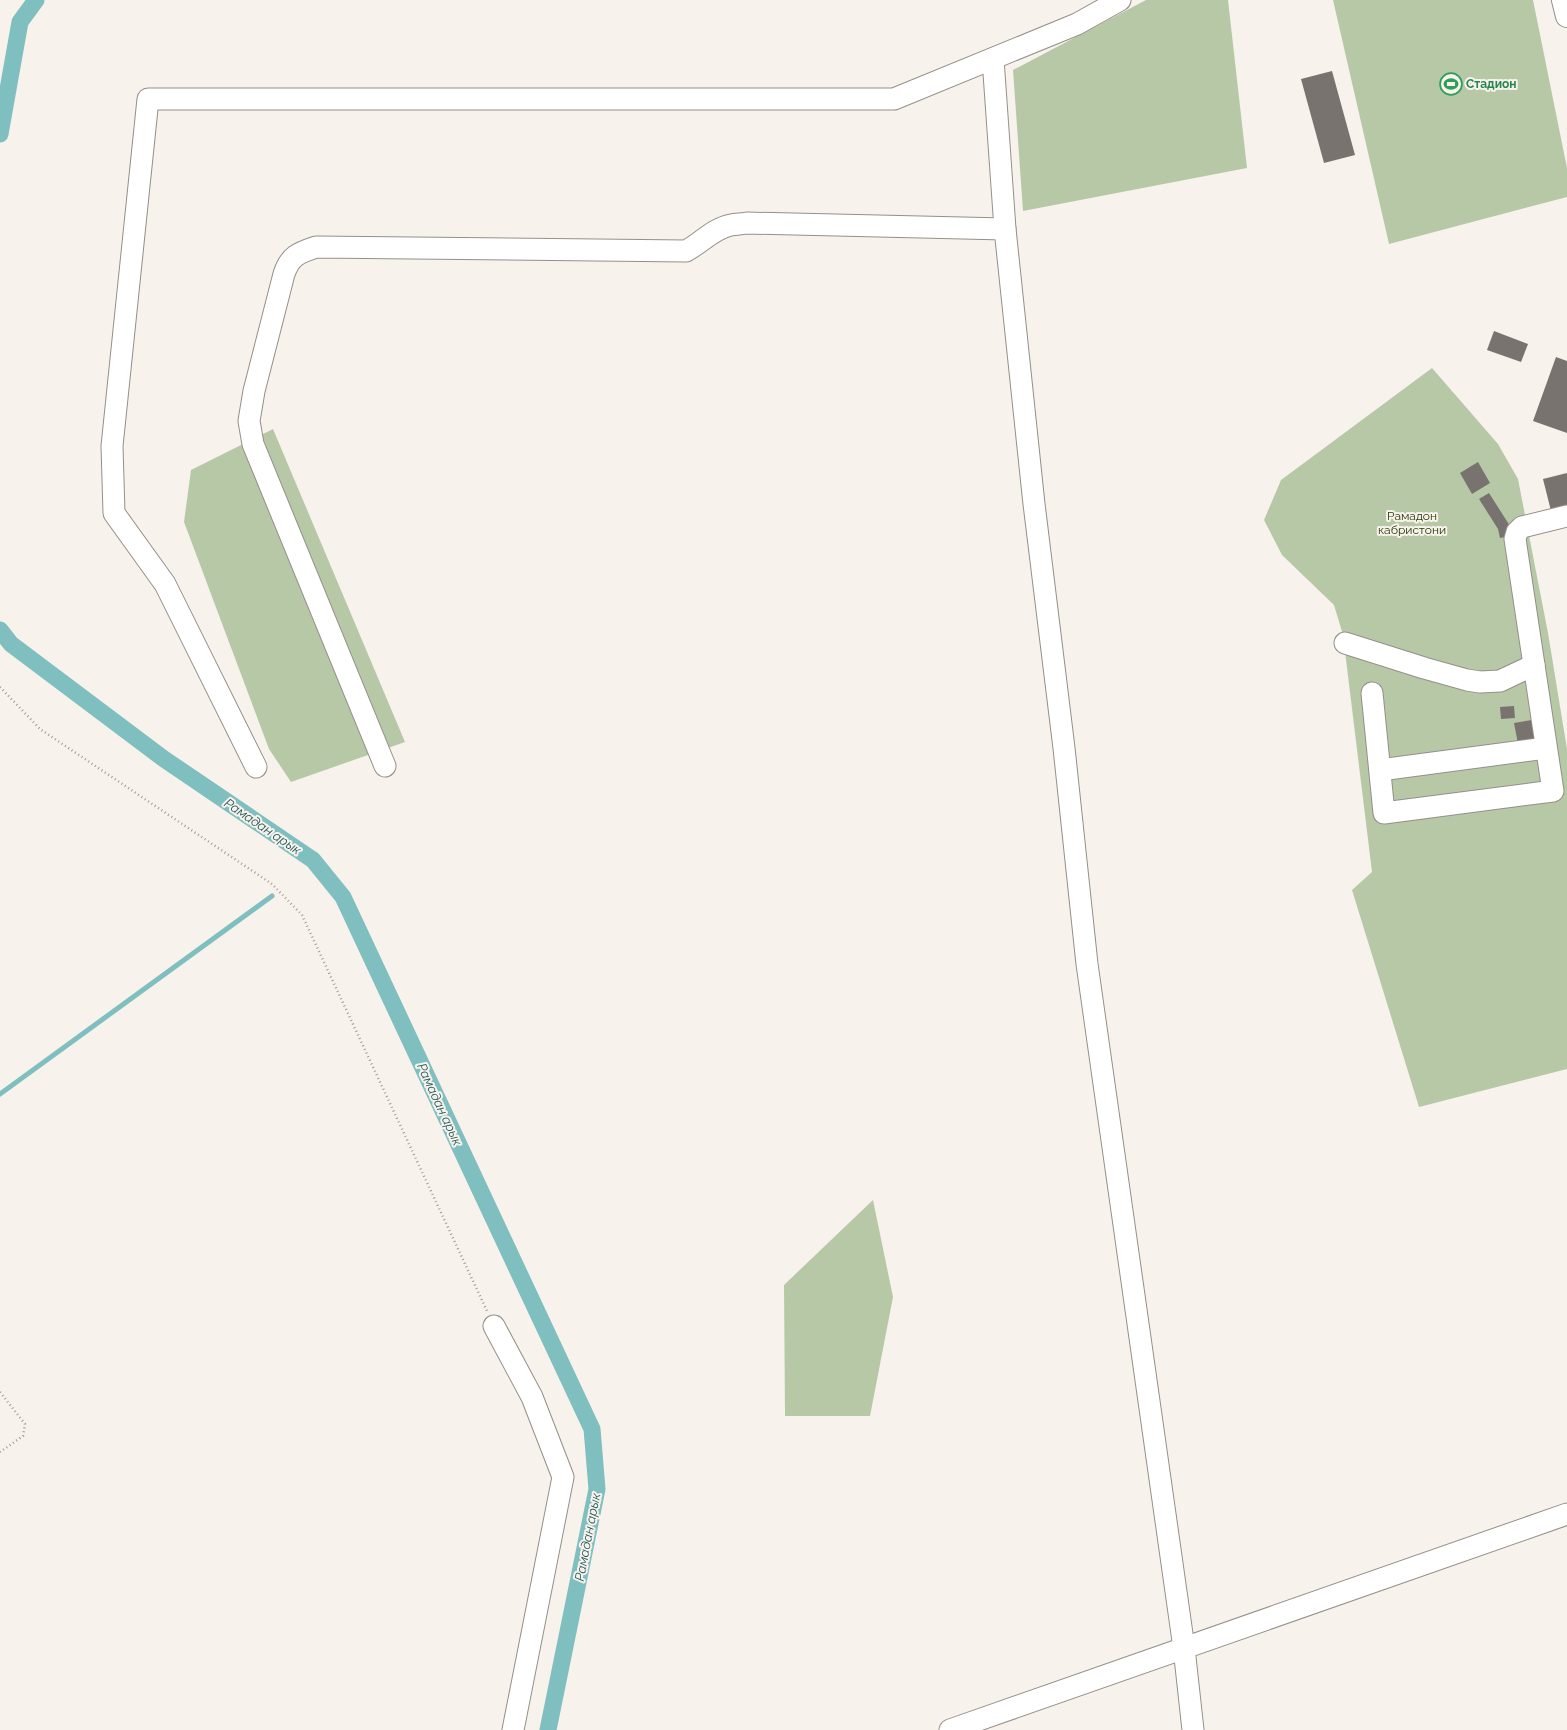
<svg xmlns="http://www.w3.org/2000/svg" width="1567" height="1730" viewBox="0 0 1567 1730" font-family="Raleway,sans-serif">
	<style>
		.green { fill: #b7c8a7 }
		.lines { fill: none; stroke-linecap: round; stroke-linejoin: round }
		.stream { stroke: #7fbfbf; stroke-width: 5 }
		.canal { stroke: #7fbfbf; stroke-width: 17 }
		.building { fill: #78736e }
		.minor-casing { stroke: #958f8a; stroke-width: 23 }
		.major-casing { stroke: #958f8a; stroke-width: 24 }
		.path { stroke: #a19d99; stroke-width: 2.5; stroke-dasharray: 1 3; stroke-linecap: butt }
		.minor { stroke: #fff; stroke-width: 21 }
		.major { stroke: #fff; stroke-width: 22 }
		.labels { text-anchor: middle; stroke-width: 4; stroke-linejoin: round; paint-order: stroke }
		.leisure-label { font-size: 12px; font-weight: bold; fill: #27864d; stroke: #f8f2ec; text-anchor: start }
		.park-label { font-size: 12px; fill: #1f3302; stroke: #f8f2ec }
		.water-label { font-size: 13px; font-style: italic; fill: #23595a; stroke: #f8f2ec }
	</style>
	<rect width="100%" height="100%" fill="#f8f2ec"/>
	<g class="green">
		<path d="M 1146,0 L 1228,0 L 1247,168 L 1023,211 L 1013,70 Z"/>
		<path d="M 1333,0 L 1533,0 L 1567,168 L 1567,197 L 1389,244 Z"/>
		<path d="M 1432,368 L 1498,444 L 1518,479 L 1548,633 L 1567,749 L 1567,1069 L 1419,1107 L 1352,890 L 1372,872 L 1343,635 L 1334,605 L 1282,555 L 1264,520 L 1281,480 Z"/>
		<path d="M 273,429 L 405,742 L 291,782 L 269,749 L 184,522 L 191,470 Z"/>
		<path d="M 873,1200 L 893,1297 L 870,1416 L 785,1416 L 784,1285 Z"/>
	</g>
	<g class="lines">
		<path class="stream" d="M 0,1094 L 272,896"/>
		<g class="canal">
			<path d="M 0,134 L 20,22 L 36,0"/>
			<path d="M 0,630 L 11,644 L 164,759 L 313,860 L 343,897 L 592,1429 L 597,1489 L 548,1730"/>
		</g>
	</g>
	<g class="building">
		<path d="M 1332,71 L 1355,155 L 1324,163 L 1301,79 Z"/>
		<path d="M 1494,331 L 1528,344 L 1521,362 L 1487,350 Z"/>
		<path d="M 1556,357 L 1567,361 L 1567,433 L 1533,421 Z"/>
		<path d="M 1478,462 L 1490,483 L 1472,494 L 1460,473 Z"/>
		<path d="M 1567,473 L 1567,511 L 1552,515 L 1543,479 Z"/>
		<path d="M 1489,493 L 1510,526 L 1511,536 L 1500,538 L 1498,529 L 1479,499 Z"/>
		<path d="M 1514,706 L 1515,718 L 1501,719 L 1500,707 Z"/>
		<path d="M 1532,720 L 1537,746 L 1519,749 L 1514,723 Z"/>
	</g>
	<g class="lines">
		<g class="minor-casing">
			<g id="minor">
				<path d="M 993,59 L 1005,229 L 1034,504 L 1064,748 L 1087,964 L 1184,1648 L 1193,1730"/>
				<path d="M 1345,643 L 1424,668 L 1467,680 L 1480,682 L 1500,681 L 1534,665"/>
				<path d="M 1372,693 L 1384,813 L 1553,791 L 1515,539 L 1517,532 L 1522,527 L 1567,516"/>
				<path d="M 385,766 L 253,444 L 249,421 L 254,391 L 284,274 C 290,256 298,253 316,247 L 686,251 C 701,243 714,228 731,225 C 736,224 742,224 747,223 L 1005,229"/>
				<path d="M 256,767 L 165,584 L 114,513 L 112,446 L 148,99 L 894,99 L 1077,24 L 1120,0"/>
				<path d="M 1380,770 L 1546,748"/>
				<path d="M 494,1326 L 532,1397 L 563,1477 L 513,1730"/>
				<path d="M 950,1730 L 1567,1514"/>
			</g>
		</g>
		<g class="major-casing">
			<path id="major" d="M 1563,0 L 1567,16"/>
		</g>
		<g class="path">
			<path d="M 0,687 L 40,729 L 272,884 L 302,915 L 487,1311"/>
			<path d="M 0,1392 L 25,1424 L 23,1436 L 0,1452"/>
		</g>
		<use href="#minor" class="minor"/>
		<use href="#major" class="major"/>
	</g>
	<defs>
		<g id="stadium-ring" transform="scale(1.15)"><circle r="9.5" fill="#f8f2ec" stroke="#2e9e5b" stroke-width="1.5"/><path d="M0-5a6.5 5 0 1 0 0 10a6.5 5 0 1 0 0-10ZM-3.5-1.8h7v3.6h-7Z" fill="#2e9e5b"/></g>
	</defs>
	<g fill-rule="evenodd">
		<use href="#stadium-ring" x="1451" y="84"/>
	</g>
	<g class="labels">
		<g class="leisure-label">
			<text x="1466" y="88">Стадион</text>
		</g>
		<g class="park-label">
			<text x="1412" y="520">Рамадон<tspan x="1412" dy="14">кабристони</tspan></text>
		</g>
		<g class="water-label">
			<text transform="translate(263 826) rotate(34)" y="5">Рамадан арык</text>
			<text transform="translate(440 1104) rotate(65)" y="5">Рамадан арык</text>
			<text transform="translate(587 1537) rotate(-79)" y="5">Рамадан арык</text>
		</g>
	</g>
</svg>
